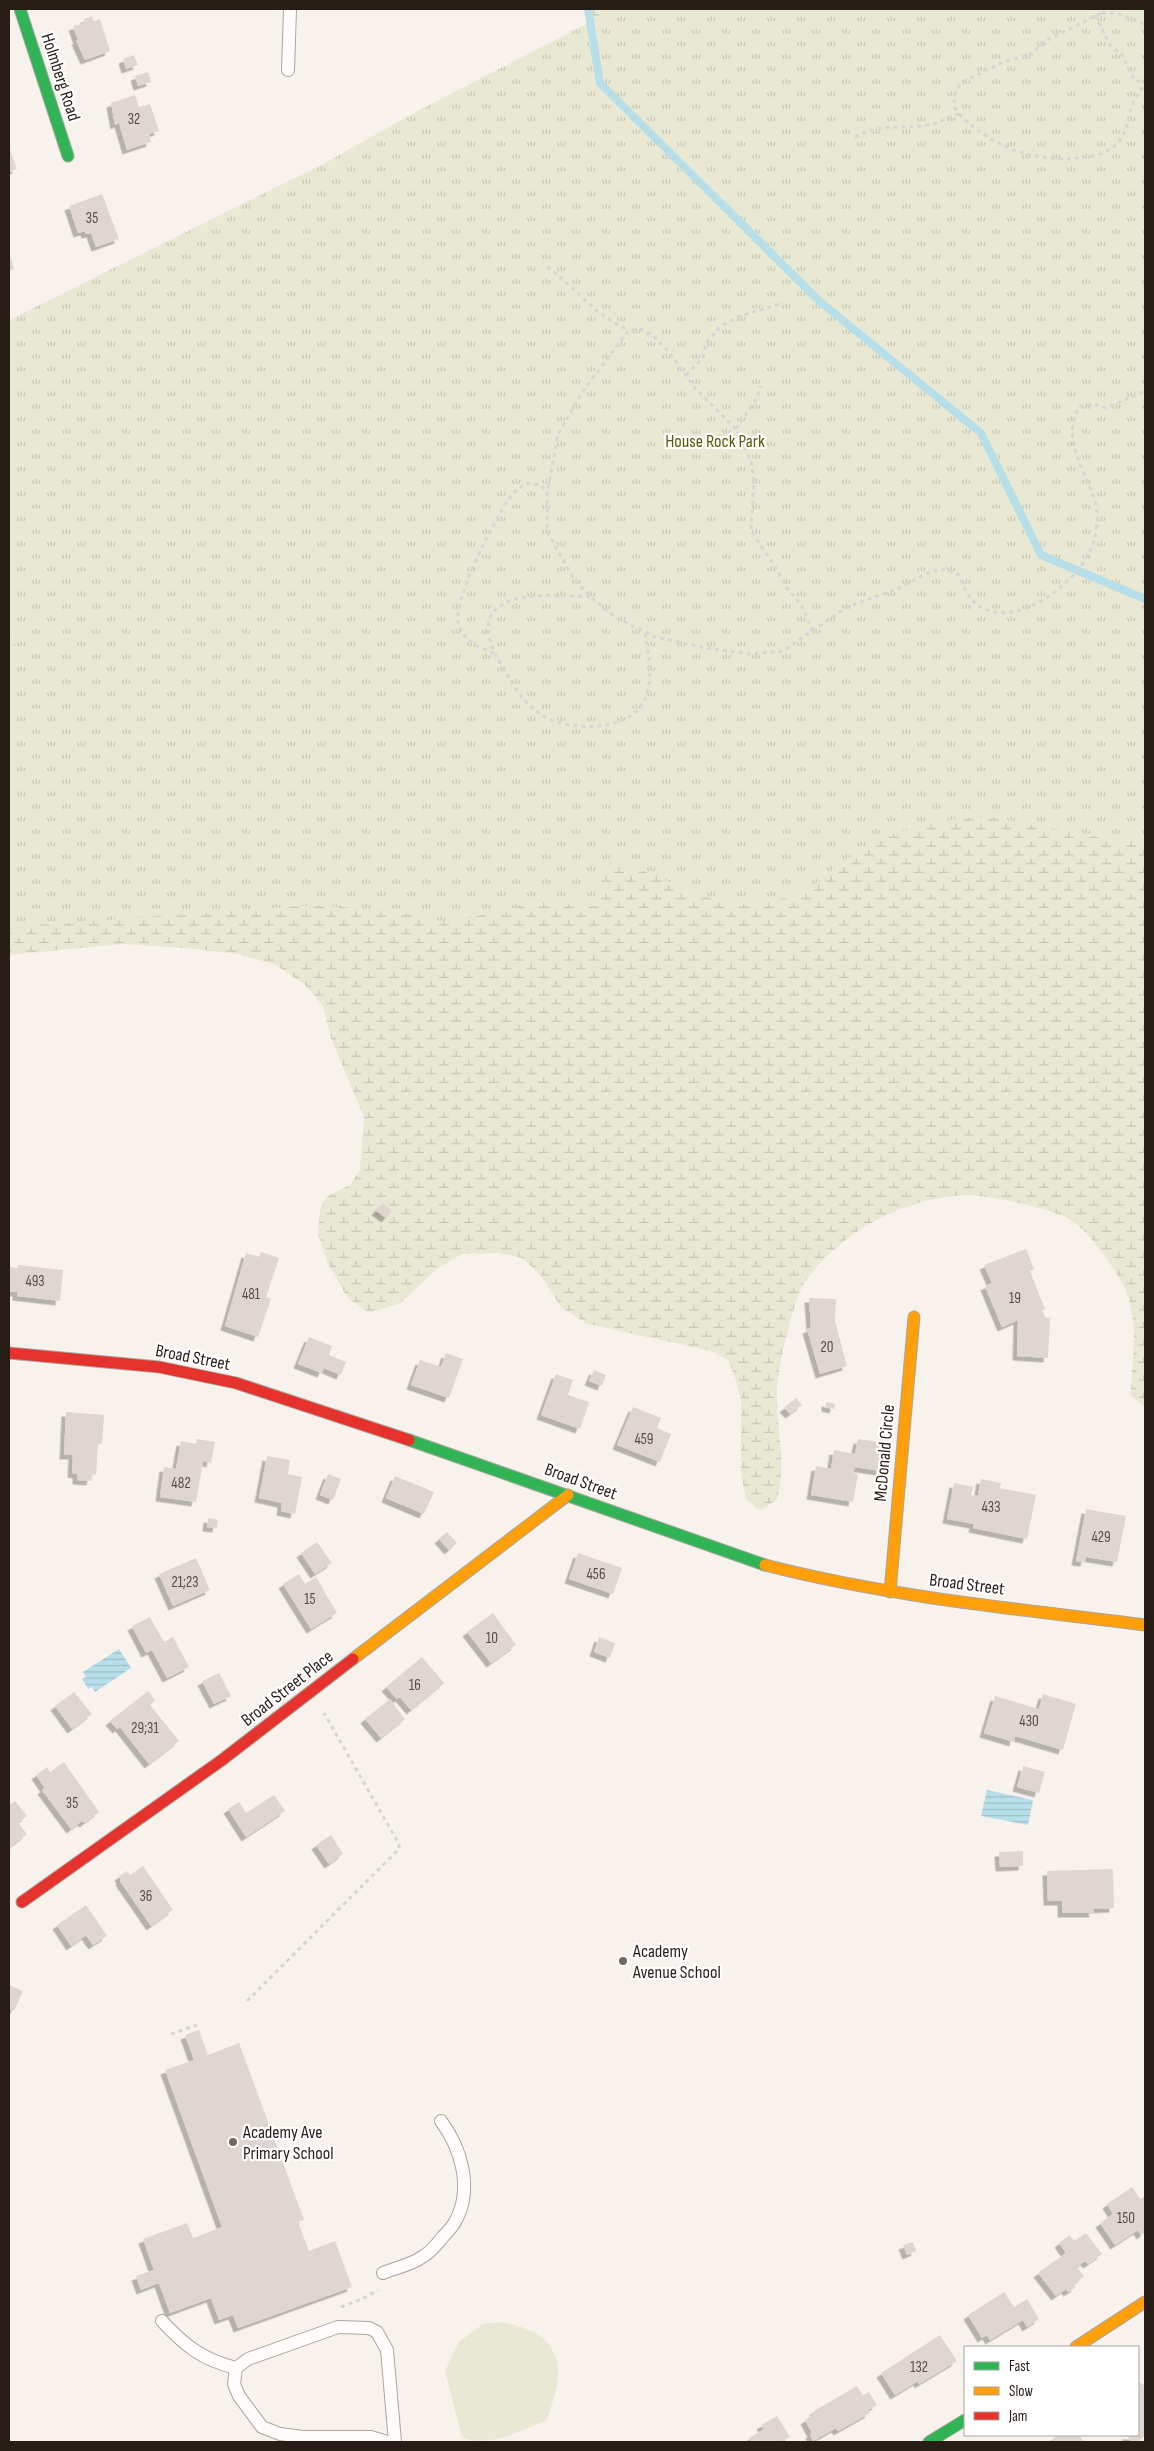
<svg xmlns="http://www.w3.org/2000/svg" width="1154" height="2451" viewBox="0 0 1154 2451" font-family="'Sofia Sans Condensed',sans-serif">
	<style>
		.wetland { fill: url(#wetland-marsh) }
		.park { fill: url(#park-tufts) }
		.pitch { fill: #e9e8d2 }
		.water { fill: url(#water-rules) }
		.lines { fill: none; stroke-linecap: round; stroke-linejoin: round }
		.stream { stroke: #b7dfea; stroke-width: 8 }
		.building { fill: #dfd6d2; filter: url(#shadow) }
		.lane-casing { stroke: #aca69f; stroke-width: 14 }
		.fast-casing { stroke: #aca69f; stroke-width: 13 }
		.slow-casing { stroke: #aca69f; stroke-width: 13 }
		.jam-casing { stroke: #aca69f; stroke-width: 13 }
		.path { stroke: #d8d6d4; stroke-width: 3; stroke-dasharray: 4 4; stroke-linecap: butt }
		.lane { stroke: #fefdfc; stroke-width: 12 }
		.fast { stroke: #30b455; stroke-width: 11 }
		.slow { stroke: #ff9f0a; stroke-width: 11 }
		.jam { stroke: #e5322d; stroke-width: 11 }
		.poi-dot { fill: #706861; stroke: #fff; stroke-width: 2 }
		.labels { text-anchor: middle; stroke-width: 4.5; stroke-linejoin: round; paint-order: stroke }
		.number-label { font-size: 15px; fill: #564b45 }
		.street-label { font-size: 18px; fill: #281d16; stroke: #fff }
		.park-label { font-size: 18px; fill: #585a0a; stroke: #fff }
		.poi-label { font-size: 18px; fill: #281d16; stroke: #fff; text-anchor: start }
	</style>
	<defs>
		<pattern id="wetland-marsh" width="20" height="14" patternUnits="userSpaceOnUse" patternTransform="scale(1.25)"><rect width="20" height="14" fill="#e9e8d2"/><path d="M1 5h8M5 5V1M11 12h8M15 12V8" fill="none" stroke="#c8c7b4"/></pattern>
		<pattern id="park-tufts" width="24" height="20" patternUnits="userSpaceOnUse" patternTransform="scale(1.25)"><rect width="24" height="20" fill="#e9e8d2"/><path d="M3 7l-1-3M5 7V3M7 7l1-3M15 17l-1-3M17 17v-4M19 17l1-3" fill="none" stroke="#c8c7b4"/></pattern>
		<pattern id="water-rules" width="6" height="5" patternUnits="userSpaceOnUse" patternTransform="scale(1.25)"><rect width="6" height="5" fill="#b7dfea"/><path d="M0 2.5h6" fill="none" stroke="#9dbfc8"/></pattern>
		<filter id="shadow"><feDropShadow dx="-4.5" dy="4.5" stdDeviation="0" flood-color="#0004"/></filter>
	</defs>
	<rect width="100%" height="100%" fill="#f7f2ec"/>
	<g class="wetland">
		<path d="M 588,9 L 619,9 L 591,31 Z"/>
		<path d="M 9,499 L 867,814 L 1145,814 L 1145,1407 L 1131,1396 C 1131,1360 1140,1326 1126,1291 C 1118,1272 1087,1228 1068,1218 C 1049,1209 986,1194 965,1195 C 907,1198 847,1228 812,1273 C 808,1278 803,1283 801,1289 C 792,1307 777,1371 777,1391 C 776,1428 787,1464 777,1500 L 760,1510 L 746,1499 L 741,1473 L 741,1399 L 735,1377 L 728,1360 L 711,1351 L 588,1324 L 561,1307 L 540,1274 L 522,1258 L 500,1253 L 462,1254 L 437,1269 L 400,1303 L 370,1313 L 348,1298 L 328,1264 L 318,1234 L 320,1210 L 326,1197 L 350,1185 L 360,1170 L 364,1117 L 331,1038 L 323,1006 L 304,984 L 274,964 L 238,954 L 185,948 L 123,944 L 9,955 Z"/>
	</g>
	<path class="park" d="M 615,9 L 1145,9 L 1145,841 L 1115,840 L 991,817 L 960,818 L 895,833 L 847,858 L 820,881 L 798,892 L 772,902 L 742,904 L 708,898 L 612,858 L 595,906 L 546,901 L 449,922 L 423,918 L 395,911 L 313,905 L 9,927 L 9,652 L 17,648 L 9,633 L 9,320 L 323,164 L 416,112 Z"/>
	<path class="pitch" d="M 500,2322 C 530,2327 558,2338 558,2374 C 558,2389 551,2406 547,2420 C 521,2430 489,2449 462,2437 L 445,2371 L 459,2342 L 483,2324 Z"/>
	<g class="water">
		<path d="M 119,1649 L 131,1668 L 95,1692 L 92,1687 L 88,1689 L 82,1679 L 86,1677 L 83,1672 Z"/>
		<path d="M 987,1790 L 1033,1800 L 1028,1825 L 981,1816 Z"/>
	</g>
	<g class="lines">
		<path class="stream" d="M 588,9 L 600,83 L 819,301 L 981,433 L 1041,555 L 1145,599"/>
	</g>
	<g class="building">
		<path d="M 92,16 L 94,21 L 100,19 L 110,51 L 85,60 L 76,40 L 78,40 L 73,26 L 85,23 L 84,19 Z"/>
		<path d="M 134,55 L 138,65 L 126,69 L 123,59 Z"/>
		<path d="M 148,72 L 151,82 L 138,86 L 135,76 Z"/>
		<path d="M 135,95 L 139,107 L 150,104 L 159,131 L 149,134 L 151,142 L 127,150 L 119,123 L 115,125 L 111,103 Z"/>
		<path d="M 9,147 L 17,169 L 9,172 Z"/>
		<path d="M 102,194 L 119,239 L 96,247 L 91,233 L 86,234 L 85,231 L 78,233 L 69,206 Z"/>
		<path d="M 9,252 L 14,269 L 9,271 Z"/>
		<path d="M 383,1203 L 392,1211 L 386,1218 L 376,1211 Z"/>
		<path d="M 1026,1249 L 1034,1269 L 1030,1271 L 1045,1309 L 1042,1311 L 1046,1318 L 1050,1318 L 1048,1358 L 1017,1356 L 1018,1320 L 1002,1327 L 985,1286 L 992,1283 L 984,1265 Z"/>
		<path d="M 261,1252 L 279,1258 L 266,1297 L 271,1299 L 258,1337 L 225,1326 L 246,1253 L 259,1257 Z"/>
		<path d="M 18,1265 L 63,1270 L 60,1301 L 17,1296 L 17,1292 L 9,1292 L 9,1267 L 18,1268 Z"/>
		<path d="M 809,1298 L 836,1299 L 835,1321 L 847,1366 L 820,1374 L 807,1329 L 811,1328 Z"/>
		<path d="M 309,1337 L 332,1346 L 329,1355 L 346,1362 L 341,1375 L 324,1368 L 322,1373 L 298,1364 Z"/>
		<path d="M 446,1353 L 463,1359 L 449,1398 L 411,1385 L 420,1360 L 441,1367 Z"/>
		<path d="M 594,1370 L 606,1375 L 602,1386 L 589,1381 Z"/>
		<path d="M 556,1374 L 573,1380 L 568,1395 L 589,1402 L 580,1429 L 541,1415 Z"/>
		<path d="M 796,1398 L 802,1405 L 790,1414 L 784,1408 Z"/>
		<path d="M 826,1402 L 835,1404 L 834,1409 L 826,1407 Z"/>
		<path d="M 633,1407 L 661,1418 L 657,1428 L 671,1434 L 660,1462 L 617,1445 Z"/>
		<path d="M 66,1412 L 104,1415 L 102,1444 L 98,1444 L 96,1475 L 92,1474 L 91,1481 L 77,1480 L 77,1474 L 72,1473 L 73,1455 L 64,1455 Z"/>
		<path d="M 197,1439 L 215,1442 L 211,1463 L 203,1461 L 196,1502 L 160,1497 L 164,1467 L 176,1469 L 181,1441 L 196,1444 Z"/>
		<path d="M 858,1439 L 885,1443 L 880,1471 L 855,1467 L 853,1473 L 858,1474 L 853,1502 L 811,1495 L 816,1466 L 831,1469 L 834,1450 L 855,1454 Z"/>
		<path d="M 267,1456 L 290,1460 L 288,1474 L 302,1477 L 295,1514 L 281,1511 L 282,1503 L 259,1498 Z"/>
		<path d="M 328,1474 L 341,1479 L 333,1500 L 320,1495 Z"/>
		<path d="M 395,1476 L 434,1492 L 424,1514 L 386,1498 Z"/>
		<path d="M 981,1479 L 1001,1483 L 1000,1488 L 1036,1495 L 1027,1539 L 973,1528 L 974,1524 L 947,1519 L 954,1483 L 973,1487 L 971,1495 L 978,1496 Z"/>
		<path d="M 1086,1509 L 1126,1516 L 1117,1562 L 1086,1557 L 1085,1562 L 1076,1561 Z"/>
		<path d="M 208,1518 L 218,1520 L 217,1528 L 207,1527 Z"/>
		<path d="M 447,1532 L 457,1543 L 449,1550 L 439,1539 Z"/>
		<path d="M 317,1542 L 332,1563 L 315,1574 L 301,1553 Z"/>
		<path d="M 578,1553 L 622,1568 L 613,1594 L 569,1579 Z"/>
		<path d="M 196,1558 L 210,1590 L 173,1606 L 159,1574 Z"/>
		<path d="M 299,1574 L 305,1584 L 316,1577 L 337,1613 L 311,1629 L 283,1584 Z"/>
		<path d="M 493,1613 L 516,1645 L 491,1663 L 467,1632 Z"/>
		<path d="M 150,1617 L 164,1642 L 173,1637 L 189,1667 L 167,1678 L 152,1650 L 146,1653 L 132,1626 Z"/>
		<path d="M 599,1637 L 615,1643 L 610,1658 L 594,1652 Z"/>
		<path d="M 422,1657 L 444,1683 L 411,1710 L 400,1697 L 397,1699 L 386,1687 Z"/>
		<path d="M 219,1673 L 231,1696 L 214,1704 L 202,1681 Z"/>
		<path d="M 148,1691 L 155,1700 L 150,1705 L 179,1741 L 149,1764 L 120,1727 L 117,1729 L 110,1721 Z"/>
		<path d="M 74,1692 L 92,1714 L 72,1729 L 55,1706 Z"/>
		<path d="M 1043,1694 L 1076,1704 L 1063,1750 L 1015,1736 L 1014,1742 L 984,1733 L 995,1696 L 1039,1709 Z"/>
		<path d="M 390,1699 L 405,1719 L 381,1738 L 365,1719 Z"/>
		<path d="M 64,1762 L 99,1812 L 84,1823 L 82,1821 L 71,1829 L 42,1790 L 45,1788 L 36,1775 L 47,1767 L 50,1772 Z"/>
		<path d="M 1023,1766 L 1045,1772 L 1039,1793 L 1017,1787 Z"/>
		<path d="M 274,1795 L 285,1811 L 246,1837 L 228,1809 L 239,1802 L 246,1813 Z"/>
		<path d="M 15,1801 L 27,1816 L 18,1823 L 27,1834 L 9,1848 L 9,1805 Z"/>
		<path d="M 331,1835 L 343,1854 L 329,1864 L 316,1845 Z"/>
		<path d="M 1023,1851 L 1023,1866 L 1000,1867 L 999,1852 Z"/>
		<path d="M 143,1866 L 173,1910 L 151,1926 L 120,1881 L 121,1880 L 119,1876 L 127,1871 L 130,1875 Z"/>
		<path d="M 1113,1869 L 1114,1908 L 1093,1909 L 1094,1913 L 1062,1913 L 1062,1901 L 1048,1901 L 1047,1871 Z"/>
		<path d="M 86,1905 L 107,1936 L 93,1945 L 86,1935 L 71,1946 L 57,1925 Z"/>
		<path d="M 9,1985 L 23,1991 L 14,2011 L 9,2009 Z"/>
		<path d="M 199,2030 L 208,2055 L 239,2043 L 304,2220 L 298,2222 L 309,2251 L 335,2241 L 352,2287 L 238,2328 L 233,2315 L 219,2320 L 211,2298 L 170,2313 L 159,2283 L 141,2290 L 136,2276 L 154,2270 L 143,2239 L 187,2223 L 193,2238 L 222,2227 L 165,2070 L 194,2060 L 185,2035 Z"/>
		<path d="M 1132,2187 L 1140,2199 L 1145,2196 L 1145,2232 L 1141,2235 L 1138,2230 L 1115,2245 L 1100,2223 L 1113,2214 L 1107,2204 Z"/>
		<path d="M 1086,2233 L 1102,2254 L 1088,2264 L 1085,2261 L 1077,2267 L 1084,2276 L 1074,2284 L 1076,2287 L 1068,2292 L 1066,2289 L 1056,2296 L 1038,2273 L 1066,2253 L 1059,2243 L 1070,2235 L 1074,2241 Z"/>
		<path d="M 913,2242 L 916,2251 L 907,2255 L 903,2245 Z"/>
		<path d="M 1004,2292 L 1014,2307 L 1027,2299 L 1039,2319 L 1027,2327 L 1023,2320 L 990,2340 L 987,2335 L 982,2338 L 968,2315 Z"/>
		<path d="M 940,2335 L 957,2361 L 919,2384 L 918,2381 L 895,2395 L 881,2373 Z"/>
		<path d="M 1140,2382 L 1145,2386 L 1145,2436 L 1137,2442 L 1132,2442 L 1126,2435 L 1138,2435 L 1138,2384 Z"/>
		<path d="M 857,2386 L 863,2395 L 869,2392 L 877,2405 L 868,2410 L 870,2413 L 838,2431 L 836,2428 L 813,2441 L 810,2434 L 812,2433 L 805,2420 L 816,2413 L 814,2411 Z"/>
		<path d="M 777,2416 L 790,2437 L 780,2442 L 752,2442 L 749,2438 L 764,2429 L 761,2425 Z"/>
		<path d="M 1059,2435 L 1079,2435 L 1084,2442 L 1048,2442 Z"/>
	</g>
	<g class="lines">
		<g class="lane-casing">
			<g id="lane">
				<path d="M 288,70 L 290,9"/>
				<path d="M 383,2273 C 395,2268 411,2265 422,2257 C 430,2253 436,2245 442,2238 C 446,2233 453,2227 456,2220 C 473,2188 461,2148 441,2121"/>
				<path d="M 162,2321 C 185,2346 203,2360 236,2368"/>
				<path d="M 387,2442 L 371,2437 L 303,2437 L 280,2434 L 262,2427 L 239,2396 L 234,2384 L 236,2368 L 248,2359 L 338,2327 L 369,2328 L 377,2332 L 387,2350 L 395,2442"/>
			</g>
		</g>
		<g class="fast-casing">
			<g id="fast">
				<path d="M 20,9 L 68,156"/>
				<path d="M 409,1440 L 765,1565"/>
				<path d="M 929,2442 L 965,2420"/>
			</g>
		</g>
		<g class="slow-casing">
			<g id="slow">
				<path d="M 765,1565 C 889,1597 1018,1609 1145,1625"/>
				<path d="M 890,1592 L 914,1317"/>
				<path d="M 353,1659 L 568,1495"/>
				<path d="M 1076,2347 L 1145,2302"/>
			</g>
		</g>
		<g class="jam-casing">
			<g id="jam">
				<path d="M 9,1353 L 159,1367 L 236,1383 L 409,1440"/>
				<path d="M 22,1902 L 222,1760 L 353,1659"/>
			</g>
		</g>
		<g class="path">
			<path d="M 1102,13 L 1116,13 L 1145,24"/>
			<path d="M 1095,15 L 1110,46 L 1121,53 L 1135,81 L 1145,81"/>
			<path d="M 959,114 C 993,147 1032,162 1079,158 C 1095,156 1109,154 1120,140 C 1127,131 1127,123 1130,112 C 1132,102 1141,91 1145,82"/>
			<path d="M 855,137 C 884,121 904,131 933,124 C 941,122 950,117 959,114 L 955,108 L 954,95 L 961,83 L 1003,62 L 1032,54 L 1043,42 L 1102,13 L 1103,9"/>
			<path d="M 547,267 C 576,287 595,317 629,330"/>
			<path d="M 686,375 L 703,358 L 706,343 L 720,327 L 737,317 L 783,303"/>
			<path d="M 736,429 L 756,399 L 761,386"/>
			<path d="M 590,597 C 539,593 455,589 502,666 C 513,685 523,703 542,715 C 567,732 626,732 643,703 C 655,683 648,653 645,632"/>
			<path d="M 813,631 L 801,605 L 787,588 L 776,568 L 751,531 L 754,481 L 751,461 L 736,429 L 695,388 L 668,351 L 652,335 L 640,329 L 629,330 L 583,391 L 558,434 L 547,494 L 547,532 L 563,560 L 574,579 L 591,597 L 615,617 L 655,637 L 707,648 L 749,654 L 783,651 L 847,607 L 897,589 L 932,571 L 945,569 L 959,575 C 964,587 969,601 982,608 C 1021,628 1081,580 1093,544 C 1096,536 1098,519 1097,510 C 1091,476 1057,439 1080,406 L 1093,404 L 1106,408 L 1145,391"/>
			<path d="M 494,653 C 479,648 466,642 459,626 C 450,604 497,513 512,495 C 516,490 522,486 527,483 L 541,485 L 547,493"/>
			<path d="M 247,2001 L 399,1849 L 399,1844 L 324,1713"/>
			<path d="M 171,2034 L 197,2025"/>
			<path d="M 341,2307 L 362,2299 L 378,2290"/>
		</g>
		<use href="#lane" class="lane"/>
		<use href="#fast" class="fast"/>
		<use href="#slow" class="slow"/>
		<use href="#jam" class="jam"/>
	</g>
	<g class="poi-dot">
		<circle cx="623" cy="1961" r="5"/>
		<circle cx="233" cy="2142" r="5"/>
	</g>
	<g class="labels">
		<g class="number-label">
			<text x="134" y="124">32</text>
			<text x="92" y="223">35</text>
			<text x="35" y="1286">493</text>
			<text x="251" y="1299">481</text>
			<text x="1015" y="1303">19</text>
			<text x="827" y="1352">20</text>
			<text x="644" y="1444">459</text>
			<text x="181" y="1488">482</text>
			<text x="991" y="1512">433</text>
			<text x="1101" y="1542">429</text>
			<text x="596" y="1579">456</text>
			<text x="185" y="1587">21;23</text>
			<text x="310" y="1604">15</text>
			<text x="492" y="1643">10</text>
			<text x="415" y="1690">16</text>
			<text x="1029" y="1726">430</text>
			<text x="145" y="1733">29;31</text>
			<text x="72" y="1808">35</text>
			<text x="146" y="1901">36</text>
			<text x="1126" y="2223">150</text>
			<text x="919" y="2372">132</text>
		</g>
		<g class="street-label">
			<text transform="translate(61 77) rotate(72)" y="6">Holmberg Road</text>
			<text transform="translate(193 1357) rotate(11)" y="6">Broad Street</text>
			<text transform="translate(884 1453) rotate(-85)" y="6">McDonald Circle</text>
			<text transform="translate(581 1481) rotate(20)" y="6">Broad Street</text>
			<text transform="translate(967 1584) rotate(7)" y="6">Broad Street</text>
			<text transform="translate(287 1688) rotate(-38)" y="6">Broad Street Place</text>
		</g>
		<g class="park-label">
			<text x="715" y="447">House Rock Park</text>
		</g>
		<g class="poi-label">
			<text x="633" y="1957">Academy<tspan x="633" dy="21">Avenue School</tspan></text>
			<text x="243" y="2138">Academy Ave<tspan x="243" dy="21">Primary School</tspan></text>
		</g>
	</g>
	<rect width="1154" height="2451" fill="none" stroke="#281d16" stroke-width="20"/>
	<rect x="964" y="2346" width="175" height="90" fill="#ffffff" stroke="#a9a5a2"/>
	<rect x="974" y="2362" width="25" height="8" fill="#30b455" stroke="#a9a5a2"/>
	<text x="1009" y="2371" font-size="15" fill="#281d16">Fast</text>
	<rect x="974" y="2387" width="25" height="8" fill="#ff9f0a" stroke="#a9a5a2"/>
	<text x="1009" y="2396" font-size="15" fill="#281d16">Slow</text>
	<rect x="974" y="2412" width="25" height="8" fill="#e5322d" stroke="#a9a5a2"/>
	<text x="1009" y="2421" font-size="15" fill="#281d16">Jam</text>
</svg>
